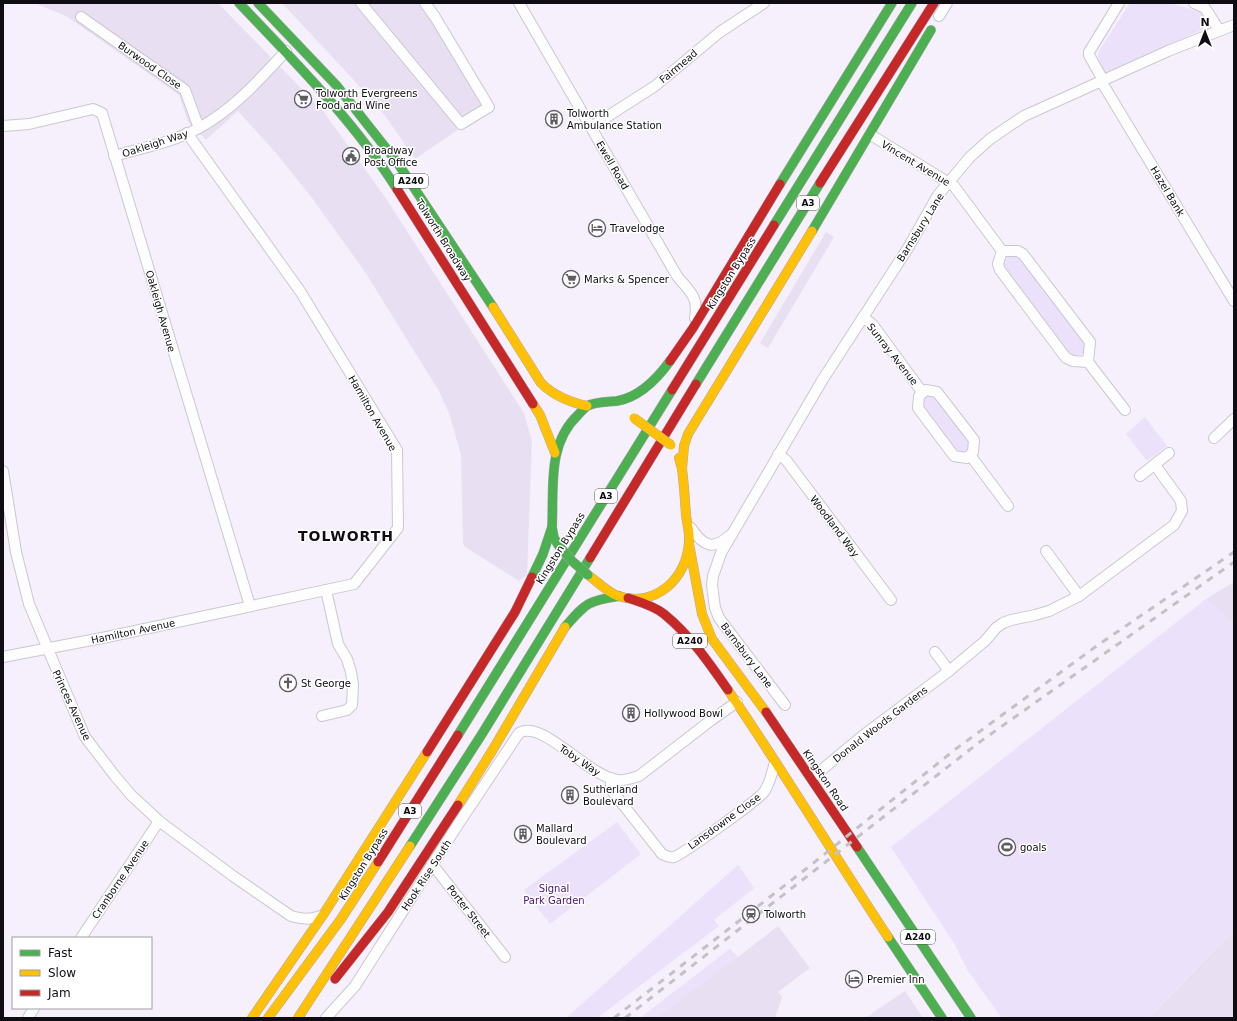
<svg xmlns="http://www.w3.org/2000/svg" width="1237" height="1021" viewBox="0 0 1237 1021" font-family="'DejaVu Sans',sans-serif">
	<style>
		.built { fill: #e8e0f2 }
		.green { fill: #ece1fa }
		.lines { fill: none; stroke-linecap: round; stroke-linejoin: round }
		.street-casing { stroke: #cbc7d1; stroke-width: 12 }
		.fast-casing { stroke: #aea6b7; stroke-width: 10 }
		.slow-casing { stroke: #aea6b7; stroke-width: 10 }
		.jam-casing { stroke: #aea6b7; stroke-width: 10 }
		.street { stroke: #fefdfe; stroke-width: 10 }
		.fast { stroke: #4caf50; stroke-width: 9 }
		.slow { stroke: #ffc107; stroke-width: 9 }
		.jam { stroke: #c62828; stroke-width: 9 }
		.rail { stroke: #c3c1c5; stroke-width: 3; stroke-dasharray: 7 7; stroke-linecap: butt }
		.fast-bridge-casing { stroke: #aea6b7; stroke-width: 10; stroke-linecap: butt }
		.slow-bridge-casing { stroke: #aea6b7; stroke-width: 10; stroke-linecap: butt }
		.fast-bridge { stroke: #4caf50; stroke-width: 9 }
		.slow-bridge { stroke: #ffc107; stroke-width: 9 }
		.labels { text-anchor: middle; stroke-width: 3; stroke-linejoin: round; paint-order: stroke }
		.shield { fill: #fff; stroke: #57555a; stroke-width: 1 }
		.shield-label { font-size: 9px; font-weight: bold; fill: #0f0c13 }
		.street-label { font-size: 10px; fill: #0f0c13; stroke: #fff }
		.poi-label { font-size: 10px; fill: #0f0c13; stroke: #fff; text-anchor: start }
		.park-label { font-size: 10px; fill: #4a1175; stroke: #fff }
		.district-label { font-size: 14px; font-weight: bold; letter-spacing: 1px; fill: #0f0c13; stroke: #fff }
	</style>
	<rect width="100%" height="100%" fill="#f5f0fb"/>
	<g class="built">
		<path d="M 34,3 L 218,3 L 323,111 L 385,197 L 524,413 L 532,441 L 527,575 L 519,581 L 465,547 L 463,543 L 461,455 L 449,413 L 439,391 L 365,272 L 312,198 L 276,153 L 238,111 L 206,140 L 188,122 L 179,95 L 66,16 Z"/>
		<path d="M 282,3 L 418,3 L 436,27 L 485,111 L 415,159 L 386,117 L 350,76 Z"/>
		<path d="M 826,232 L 834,237 L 768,348 L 760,343 Z"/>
		<path d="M 1234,582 L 1234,624 L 1206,599 Z"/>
		<path d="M 778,926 L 810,968 L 778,992 L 782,997 L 775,1018 L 640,1018 L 730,949 L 738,957 Z"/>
		<path d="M 1234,930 L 1234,1018 L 1148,1018 L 1180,986 Z"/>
		<path d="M 905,991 L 923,1018 L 865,1018 Z"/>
	</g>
	<g class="green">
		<path d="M 1130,3 L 1170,3 L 1203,13 L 1211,26 L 1105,73 L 1098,57 L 1099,51 Z"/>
		<path d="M 1008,255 L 1015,255 L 1021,259 L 1084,339 L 1087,350 C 1081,356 1075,357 1068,353 L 1004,268 L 1003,260 Z"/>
		<path d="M 930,394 L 937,397 L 970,438 L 967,450 L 961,451 L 954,449 L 923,407 L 924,395 Z"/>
		<path d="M 1145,417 L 1167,446 L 1147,461 L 1126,434 Z"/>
		<path d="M 1206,599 L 1234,624 L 1234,930 L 1148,1018 L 1002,1018 L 968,971 L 955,945 L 891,847 Z"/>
		<path d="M 617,822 L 641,854 L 550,924 L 524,890 Z"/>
		<path d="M 738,865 L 754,888 L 714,920 L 719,926 L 597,1018 L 566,1018 Z"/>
		<path d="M 730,949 L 738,957 L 656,1018 L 640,1018 Z"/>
	</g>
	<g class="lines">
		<g class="street-casing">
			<g id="street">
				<path d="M 361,3 L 461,124 L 489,107 L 435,17 L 425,3"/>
				<path d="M 519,3 L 677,276 C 689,291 699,296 695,318"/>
				<path d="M 1194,3 L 1205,8 L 1219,30"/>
				<path d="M 939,16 L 947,3"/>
				<path d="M 81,17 L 185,90 L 199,128"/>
				<path d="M 1103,80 L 1089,55 L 1089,52 L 1119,3"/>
				<path d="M 1101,81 L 1234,301"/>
				<path d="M 3,126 L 29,124 L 93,109 L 102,113 L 250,606"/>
				<path d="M 591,127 L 655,86 L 720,32 L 764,3"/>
				<path d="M 871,135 L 954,186 L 1002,251 L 1018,251 L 1023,254 L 1090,342 L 1088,362 L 1073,361 L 1066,358 L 1000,270 L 998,264 L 1002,251"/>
				<path d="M 114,156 C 142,148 174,142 199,128 C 235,108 259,80 286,51"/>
				<path d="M 863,317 L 873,325 L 922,392"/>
				<path d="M 1088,362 L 1125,410"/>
				<path d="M 926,390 L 937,392 L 974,440 L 973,452 L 967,458 L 954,456 L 918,408 L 919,396 Z"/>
				<path d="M 1214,438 L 1234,419"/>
				<path d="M 778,454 L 786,460 L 891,600"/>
				<path d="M 970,455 L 1008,506"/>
				<path d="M 3,471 L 16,552 L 29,604 L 85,737 L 115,776 L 131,795 L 159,821 L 233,876 L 291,916 C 302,919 310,920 321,916"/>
				<path d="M 1140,476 L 1169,453"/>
				<path d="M 691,528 C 702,544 712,552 729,536"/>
				<path d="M 1046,551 L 1079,596"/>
				<path d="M 935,652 L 949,671"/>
				<path d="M 3,657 L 107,637 L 354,584 L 398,528 L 397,450 L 300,291 L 187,133"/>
				<path d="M 785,705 L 719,618 L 715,608 L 712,585 L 713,576 L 721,553 L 823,379 L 908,248 L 938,195 L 970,157 L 990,139 L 1024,116 L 1168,51 L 1234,25"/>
				<path d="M 322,716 L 347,710 L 352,705 L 353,685 L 351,672 L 347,659 L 338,644 L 326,590"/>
				<path d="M 611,778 L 611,787 L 613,792 L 662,854 C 666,856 669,858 674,857 C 683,854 755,802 763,793 C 768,788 773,770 775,762"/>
				<path d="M 812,778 L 861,737 L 949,671 L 985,641 L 996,628 L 1003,623 L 1011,620 L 1035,615 L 1049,611 L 1079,596 L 1174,525 L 1182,511 L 1181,501 L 1155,465"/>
				<path d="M 432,864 L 505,957"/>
				<path d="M 81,938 L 159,821"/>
				<path d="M 28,1018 L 34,1008"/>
				<path d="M 326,1018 L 355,986 L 457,826 L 519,733 C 543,719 588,777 618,780 C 625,781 632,778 639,776 L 710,721 L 737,702"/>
			</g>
		</g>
		<g class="fast-casing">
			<g id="fast">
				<path d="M 239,3 C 295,62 353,120 397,189"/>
				<path d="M 258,3 L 337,86 L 397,162 L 493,307"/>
				<path d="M 780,184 L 892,3"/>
				<path d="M 774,225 L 912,3"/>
				<path d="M 812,231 L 931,30"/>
				<path d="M 696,384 L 820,183"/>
				<path d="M 559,546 L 554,538 L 552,527 C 554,488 547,444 578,415 C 581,412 584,408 587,406 C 595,402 608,402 617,401 C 640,397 657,379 670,361"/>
				<path d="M 532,577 L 543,554 L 552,527"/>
				<path d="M 565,627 C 586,603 587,601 619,596"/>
				<path d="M 458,735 L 672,390"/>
				<path d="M 410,846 L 482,734 L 590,558"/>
				<path d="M 857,847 L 971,1018"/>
				<path d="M 888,937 L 942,1018"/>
			</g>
		</g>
		<g class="slow-casing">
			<g id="slow">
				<path d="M 493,307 L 541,383 C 554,396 569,402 587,406"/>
				<path d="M 533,404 L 540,415 L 555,453"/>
				<path d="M 682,469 L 684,446 L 688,434 L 812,231"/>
				<path d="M 689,544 L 702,614 L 712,639 L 766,712"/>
				<path d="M 588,575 C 598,582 607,592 618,596 C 655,608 687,579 689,542 C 690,533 687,524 686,515 C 685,500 684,484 682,469 L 679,458"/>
				<path d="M 728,690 C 783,771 834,855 888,937"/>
				<path d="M 458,805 L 492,751 L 565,627"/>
				<path d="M 252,1018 L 323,915 L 427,752"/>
				<path d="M 268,1018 L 341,919 L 378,862"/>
				<path d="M 298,1018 L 410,846"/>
			</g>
		</g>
		<g class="jam-casing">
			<g id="jam">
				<path d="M 820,183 L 934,3"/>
				<path d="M 397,189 L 533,404"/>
				<path d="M 670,361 L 693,328 L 780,184"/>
				<path d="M 672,390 L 774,225"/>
				<path d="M 590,558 L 696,384"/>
				<path d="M 628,598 C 640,602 654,606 664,614 C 690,635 710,664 728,690"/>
				<path d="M 766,712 L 857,847"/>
				<path d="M 427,752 L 515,612 L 532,577"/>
				<path d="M 378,862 L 458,735"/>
				<path d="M 335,979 L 388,912 L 458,805"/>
			</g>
		</g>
		<use href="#street" class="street"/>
		<use href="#fast" class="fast"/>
		<use href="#slow" class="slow"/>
		<use href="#jam" class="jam"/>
		<g class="rail">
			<path d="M 614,1018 L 811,865 L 957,748 L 1098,645 L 1234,552"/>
			<path d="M 625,1018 L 981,741 L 1234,562"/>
		</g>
		<g class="fast-bridge-casing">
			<path id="fast-bridge" d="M 559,546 L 572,561 L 588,575"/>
		</g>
		<g class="slow-bridge-casing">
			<path id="slow-bridge" d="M 634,418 L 671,445"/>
		</g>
		<use href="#fast-bridge" class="fast-bridge"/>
		<use href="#slow-bridge" class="slow-bridge"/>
	</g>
	<defs>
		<g id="supermarket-ring" transform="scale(0.9)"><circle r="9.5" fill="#fff" stroke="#605c64" stroke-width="1.5"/><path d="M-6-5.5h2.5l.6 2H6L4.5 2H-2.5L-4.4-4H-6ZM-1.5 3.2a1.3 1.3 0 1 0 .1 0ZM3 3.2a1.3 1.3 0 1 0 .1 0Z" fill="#605c64"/></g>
		<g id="building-ring" transform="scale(0.9)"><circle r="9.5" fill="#fff" stroke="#605c64" stroke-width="1.5"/><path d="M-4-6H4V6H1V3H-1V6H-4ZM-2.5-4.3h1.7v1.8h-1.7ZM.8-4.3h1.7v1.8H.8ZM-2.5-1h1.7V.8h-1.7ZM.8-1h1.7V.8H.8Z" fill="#605c64"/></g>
		<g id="civic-ring" transform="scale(0.9)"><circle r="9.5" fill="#fff" stroke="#605c64" stroke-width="1.5"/><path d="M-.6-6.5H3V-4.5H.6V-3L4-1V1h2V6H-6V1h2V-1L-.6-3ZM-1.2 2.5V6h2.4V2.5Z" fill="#605c64"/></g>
		<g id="hotel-ring" transform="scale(0.9)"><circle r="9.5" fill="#fff" stroke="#605c64" stroke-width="1.5"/><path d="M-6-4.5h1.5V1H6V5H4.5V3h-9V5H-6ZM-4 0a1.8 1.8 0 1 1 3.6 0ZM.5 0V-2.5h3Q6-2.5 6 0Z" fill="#605c64"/></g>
		<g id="church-ring" transform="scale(0.9)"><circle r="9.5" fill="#fff" stroke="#605c64" stroke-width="1.5"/><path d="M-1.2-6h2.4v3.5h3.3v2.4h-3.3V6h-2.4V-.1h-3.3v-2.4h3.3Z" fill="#605c64"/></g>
		<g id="stadium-ring" transform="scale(0.9)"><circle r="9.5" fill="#fff" stroke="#605c64" stroke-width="1.5"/><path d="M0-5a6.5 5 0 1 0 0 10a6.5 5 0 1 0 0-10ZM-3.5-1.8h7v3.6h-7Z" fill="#605c64"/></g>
		<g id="station-ring" transform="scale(0.9)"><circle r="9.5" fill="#fff" stroke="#605c64" stroke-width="1.5"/><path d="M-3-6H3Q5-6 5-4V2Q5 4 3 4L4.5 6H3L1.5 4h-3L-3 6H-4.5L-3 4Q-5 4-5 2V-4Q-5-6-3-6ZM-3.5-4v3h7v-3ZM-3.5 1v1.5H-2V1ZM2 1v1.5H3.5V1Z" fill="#605c64"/></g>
	</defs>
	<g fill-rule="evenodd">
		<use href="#supermarket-ring" x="303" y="99"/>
		<use href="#building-ring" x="554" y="119"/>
		<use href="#civic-ring" x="351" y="156"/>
		<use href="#hotel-ring" x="597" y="228"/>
		<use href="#supermarket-ring" x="571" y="279"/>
		<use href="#church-ring" x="288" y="683"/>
		<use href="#building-ring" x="631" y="713"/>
		<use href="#building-ring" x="570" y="795"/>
		<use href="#building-ring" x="523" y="834"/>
		<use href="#stadium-ring" x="1007" y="847"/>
		<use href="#station-ring" x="751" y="914"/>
		<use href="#hotel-ring" x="854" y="979"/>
	</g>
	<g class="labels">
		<g class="shield">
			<rect x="394" y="174" width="34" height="14" rx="3"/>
			<rect x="797" y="196" width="22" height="14" rx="3"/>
			<rect x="595" y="489" width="22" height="14" rx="3"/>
			<rect x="673" y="634" width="34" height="14" rx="3"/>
			<rect x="399" y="804" width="22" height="14" rx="3"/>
			<rect x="901" y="930" width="34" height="14" rx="3"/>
		</g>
		<g class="shield-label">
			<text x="411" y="184">A240</text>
			<text x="808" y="206">A3</text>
			<text x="606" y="499">A3</text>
			<text x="690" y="644">A240</text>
			<text x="410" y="814">A3</text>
			<text x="918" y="940">A240</text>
		</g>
		<g class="street-label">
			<text transform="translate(150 65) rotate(35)" y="4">Burwood Close</text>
			<text transform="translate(678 66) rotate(-40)" y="4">Fairmead</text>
			<text transform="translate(155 143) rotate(-18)" y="4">Oakleigh Way</text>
			<text transform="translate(916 163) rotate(31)" y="4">Vincent Avenue</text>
			<text transform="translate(613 165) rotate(60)" y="4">Ewell Road</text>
			<text transform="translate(1168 191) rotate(59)" y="4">Hazel Bank</text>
			<text transform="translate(920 227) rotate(-58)" y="4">Barnsbury Lane</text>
			<text transform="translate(444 240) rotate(58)" y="4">Tolworth Broadway</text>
			<text transform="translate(731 273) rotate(-58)" y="4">Kingston Bypass</text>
			<text transform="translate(161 311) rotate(74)" y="4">Oakleigh Avenue</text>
			<text transform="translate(893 354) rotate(52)" y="4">Sunray Avenue</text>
			<text transform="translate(373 413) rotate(60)" y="4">Hamilton Avenue</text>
			<text transform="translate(835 526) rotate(53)" y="4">Woodland Way</text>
			<text transform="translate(560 548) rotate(-58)" y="4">Kingston Bypass</text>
			<text transform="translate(133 631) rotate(-12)" y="4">Hamilton Avenue</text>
			<text transform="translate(747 655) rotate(53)" y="4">Barnsbury Lane</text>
			<text transform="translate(72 705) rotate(65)" y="4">Princes Avenue</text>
			<text transform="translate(880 724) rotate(-38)" y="4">Donald Woods Gardens</text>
			<text transform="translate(580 760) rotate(34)" y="4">Toby Way</text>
			<text transform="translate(826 780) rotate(56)" y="4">Kingston Road</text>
			<text transform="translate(724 821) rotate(-36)" y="4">Lansdowne Close</text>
			<text transform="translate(363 864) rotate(-58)" y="4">Kingston Bypass</text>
			<text transform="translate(426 875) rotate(-57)" y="4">Hook Rise South</text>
			<text transform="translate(120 879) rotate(-56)" y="4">Cranborne Avenue</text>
			<text transform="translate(469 911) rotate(52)" y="4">Porter Street</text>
		</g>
		<g class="poi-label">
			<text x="316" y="97">Tolworth Evergreens<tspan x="316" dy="12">Food and Wine</tspan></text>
			<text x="567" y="117">Tolworth<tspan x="567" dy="12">Ambulance Station</tspan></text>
			<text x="364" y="154">Broadway<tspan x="364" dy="12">Post Office</tspan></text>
			<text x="610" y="232">Travelodge</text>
			<text x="584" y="283">Marks &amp; Spencer</text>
			<text x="301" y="687">St George</text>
			<text x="644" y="717">Hollywood Bowl</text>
			<text x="583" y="793">Sutherland<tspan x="583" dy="12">Boulevard</tspan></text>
			<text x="536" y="832">Mallard<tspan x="536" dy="12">Boulevard</tspan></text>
			<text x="1020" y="851">goals</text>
			<text x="764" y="918">Tolworth</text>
			<text x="867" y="983">Premier Inn</text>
		</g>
		<g class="park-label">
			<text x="554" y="892">Signal<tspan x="554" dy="12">Park Garden</tspan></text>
		</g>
		<g class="district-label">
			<text x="346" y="541">TOLWORTH</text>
		</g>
	</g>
	<rect width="1237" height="1021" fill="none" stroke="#0f0c13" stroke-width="8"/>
	<rect x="12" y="937" width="140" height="72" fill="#ffffff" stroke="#9f9ea1"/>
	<rect x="20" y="950" width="20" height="6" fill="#4caf50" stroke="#9f9ea1"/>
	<text x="48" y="957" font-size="12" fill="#0f0c13">Fast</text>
	<rect x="20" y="970" width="20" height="6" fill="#ffc107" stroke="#9f9ea1"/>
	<text x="48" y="977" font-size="12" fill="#0f0c13">Slow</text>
	<rect x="20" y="990" width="20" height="6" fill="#c62828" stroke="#9f9ea1"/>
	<text x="48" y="997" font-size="12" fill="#0f0c13">Jam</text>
	<g transform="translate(1205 32)" stroke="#ffffff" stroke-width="3" paint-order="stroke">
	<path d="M0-3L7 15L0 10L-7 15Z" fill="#0f0c13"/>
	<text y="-6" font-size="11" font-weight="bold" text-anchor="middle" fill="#0f0c13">N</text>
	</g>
</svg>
